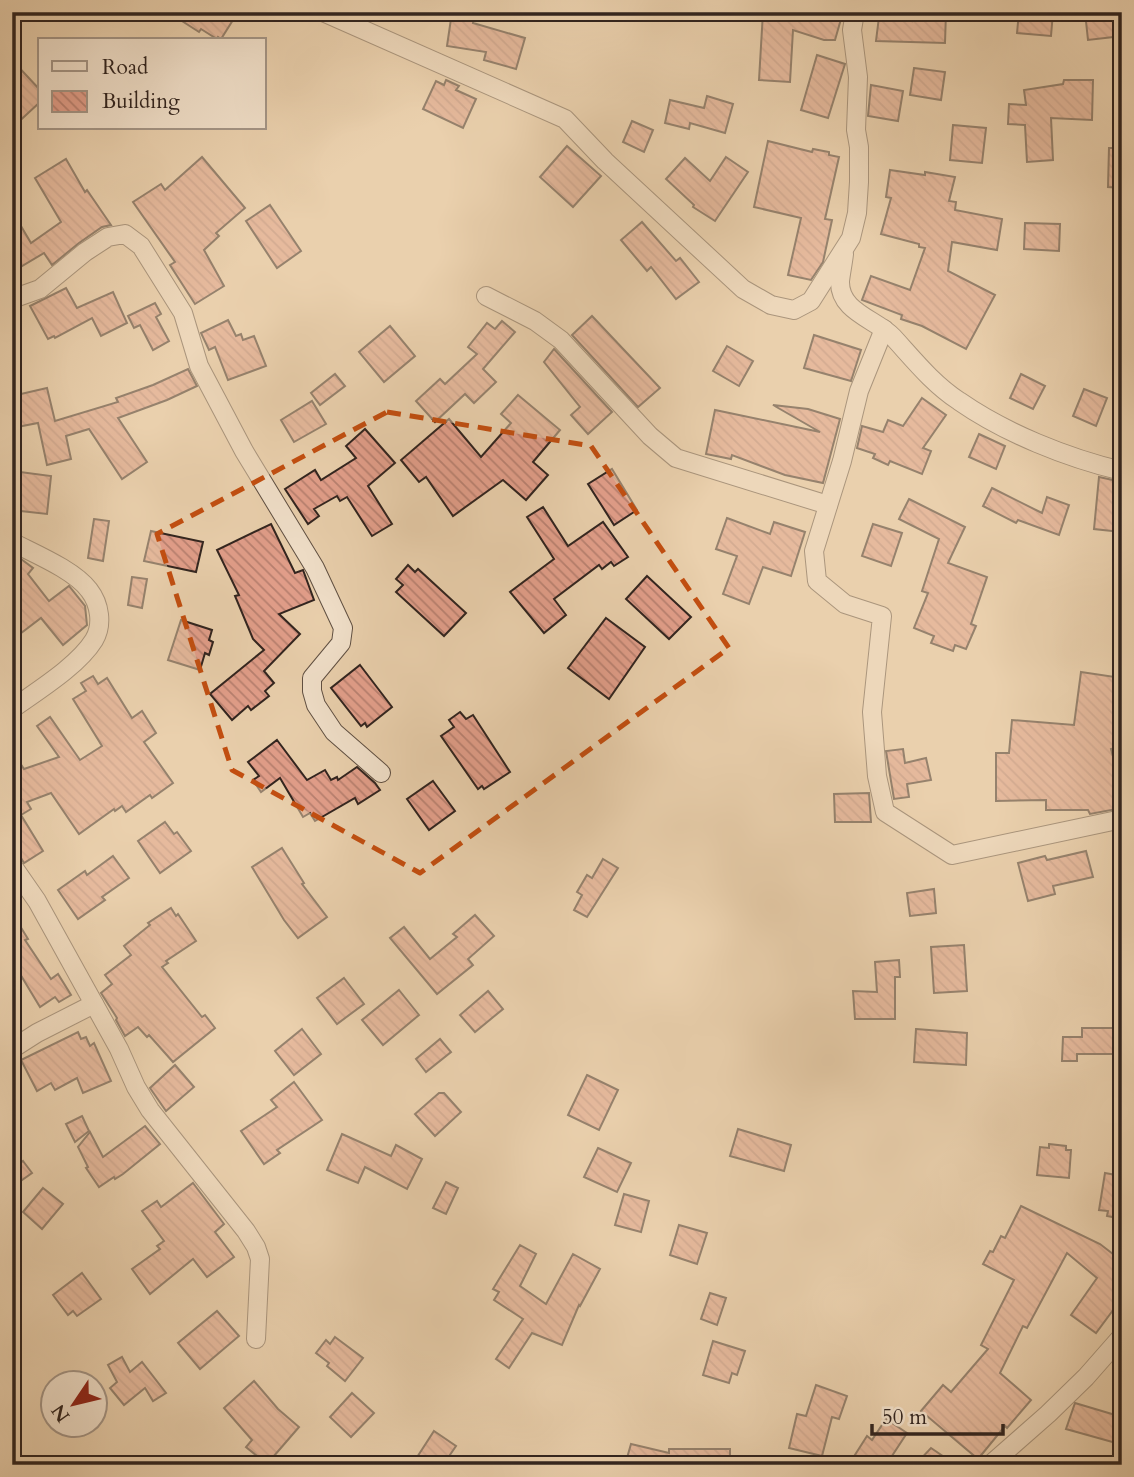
<svg xmlns="http://www.w3.org/2000/svg" width="1134" height="1477" viewBox="0 0 1134 1477" font-family="Cardo,serif">
	<style>
		.building { fill: url(#building-back-hatch); stroke: #31241f; stroke-width: 2 }
		.lines { fill: none; stroke-linecap: round; stroke-linejoin: round }
		.street-casing { stroke: #5f4f42; stroke-width: 20 }
		.street { stroke: #f1e0ca; stroke-width: 18 }
		.marked { fill: none; stroke: #c34e10; stroke-width: 5; stroke-dasharray: 14 9; stroke-linejoin: round }
	</style>
	<defs>
		<pattern id="building-back-hatch" width="6" height="6" patternUnits="userSpaceOnUse" patternTransform="scale(1.75)"><rect width="6" height="6" fill="#e39f8b"/><path d="M-1 5l2 2M0 0l6 6M5-1l2 2" fill="none" stroke="#b98171"/></pattern>
	</defs>
	<rect width="100%" height="100%" fill="#ead0ad"/>
	<filter id="stains"><feTurbulence type="fractalNoise" baseFrequency=".00286" numOctaves="4"/><feColorMatrix values="0 0 0 0 .2 0 0 0 0 .09 0 0 0 0 .02 0 0 0 .5 -.17"/></filter>
	<radialGradient id="worn" r=".72"><stop offset=".6" stop-color="#630" stop-opacity="0"/><stop offset="1" stop-color="#630" stop-opacity=".3"/></radialGradient>
	<g class="building">
		<path d="M 168,12 L 238,12 L 221,39 L 218,37 L 217,39 L 201,29 L 199,32 Z"/>
		<path d="M 452,12 L 475,12 L 473,23 L 525,38 L 516,69 L 484,60 L 486,52 L 447,46 Z"/>
		<path d="M 763,12 L 843,12 L 835,40 L 824,40 L 793,30 L 790,82 L 759,80 Z"/>
		<path d="M 912,12 L 946,12 L 945,43 L 876,41 L 879,17 L 912,21 Z"/>
		<path d="M 1019,12 L 1053,12 L 1051,36 L 1017,33 Z"/>
		<path d="M 1085,12 L 1122,12 L 1122,36 L 1088,40 Z"/>
		<path d="M 817,55 L 845,64 L 828,118 L 801,110 Z"/>
		<path d="M 12,60 L 40,90 L 40,102 L 12,128 Z"/>
		<path d="M 914,68 L 945,72 L 941,100 L 910,95 Z"/>
		<path d="M 446,80 L 459,86 L 456,90 L 476,99 L 463,128 L 423,109 L 436,81 L 444,85 Z"/>
		<path d="M 1064,80 L 1093,80 L 1092,120 L 1051,118 L 1053,160 L 1027,162 L 1025,125 L 1008,124 L 1009,104 L 1026,105 L 1024,90 L 1063,84 Z"/>
		<path d="M 871,85 L 903,91 L 898,121 L 868,116 Z"/>
		<path d="M 707,96 L 733,104 L 725,133 L 690,123 L 689,129 L 665,123 L 670,100 L 704,108 Z"/>
		<path d="M 632,121 L 653,130 L 644,152 L 623,142 Z"/>
		<path d="M 953,125 L 986,128 L 982,163 L 950,160 Z"/>
		<path d="M 768,141 L 812,152 L 813,149 L 829,152 L 829,155 L 839,157 L 825,219 L 832,220 L 823,262 L 811,280 L 788,275 L 801,218 L 754,207 Z"/>
		<path d="M 567,146 L 601,176 L 573,207 L 540,177 Z"/>
		<path d="M 1109,148 L 1122,148 L 1122,188 L 1108,187 Z"/>
		<path d="M 202,157 L 245,208 L 216,233 L 219,236 L 204,250 L 224,286 L 195,304 L 170,265 L 175,262 L 133,202 L 161,184 L 165,190 Z"/>
		<path d="M 726,157 L 748,172 L 715,221 L 693,207 L 694,205 L 666,179 L 685,158 L 710,181 Z"/>
		<path d="M 66,159 L 85,192 L 87,190 L 111,225 L 102,227 L 79,243 L 52,265 L 44,253 L 12,272 L 12,211 L 31,243 L 61,222 L 35,178 Z"/>
		<path d="M 890,170 L 925,175 L 925,172 L 955,177 L 949,201 L 956,202 L 955,210 L 1002,219 L 997,250 L 952,242 L 948,271 L 995,295 L 966,349 L 922,326 L 901,319 L 902,315 L 862,300 L 871,276 L 910,290 L 925,248 L 919,247 L 919,244 L 881,234 L 891,198 L 886,197 Z"/>
		<path d="M 270,205 L 301,251 L 277,268 L 246,221 Z"/>
		<path d="M 642,222 L 676,261 L 680,258 L 699,282 L 676,299 L 651,267 L 647,271 L 621,240 Z"/>
		<path d="M 1025,223 L 1060,224 L 1059,251 L 1024,249 Z"/>
		<path d="M 66,288 L 77,308 L 113,292 L 127,323 L 101,336 L 92,318 L 55,338 L 54,336 L 48,339 L 30,306 Z"/>
		<path d="M 155,303 L 161,314 L 156,317 L 169,341 L 153,350 L 140,325 L 134,328 L 128,316 Z"/>
		<path d="M 592,316 L 660,388 L 638,407 L 572,335 Z"/>
		<path d="M 228,320 L 236,336 L 241,334 L 243,340 L 254,336 L 266,366 L 228,380 L 215,347 L 209,350 L 201,333 Z"/>
		<path d="M 502,321 L 515,332 L 483,369 L 496,382 L 474,403 L 465,394 L 435,422 L 416,401 L 440,379 L 445,384 L 477,354 L 468,347 L 487,323 L 495,329 Z"/>
		<path d="M 390,326 L 415,356 L 384,382 L 359,352 Z"/>
		<path d="M 814,335 L 861,350 L 851,381 L 804,368 Z"/>
		<path d="M 727,346 L 753,361 L 739,386 L 713,371 Z"/>
		<path d="M 554,349 L 612,412 L 588,434 L 571,415 L 580,407 L 544,362 Z"/>
		<path d="M 188,369 L 197,386 L 167,400 L 118,418 L 147,462 L 122,479 L 89,429 L 66,436 L 71,459 L 47,465 L 38,423 L 12,428 L 12,396 L 47,388 L 55,421 L 118,402 L 116,398 L 153,385 Z"/>
		<path d="M 335,374 L 345,386 L 320,405 L 311,393 Z"/>
		<path d="M 1021,374 L 1045,386 L 1033,409 L 1010,398 Z"/>
		<path d="M 1084,389 L 1107,398 L 1096,426 L 1073,416 Z"/>
		<path d="M 518,395 L 560,430 L 533,462 L 548,475 L 526,500 L 503,480 L 453,516 L 426,477 L 419,482 L 401,460 L 449,419 L 481,457 L 511,423 L 501,414 Z"/>
		<path d="M 922,398 L 946,415 L 923,448 L 931,451 L 922,474 L 890,461 L 888,465 L 873,458 L 875,454 L 857,448 L 862,426 L 883,432 L 888,420 L 903,426 Z"/>
		<path d="M 312,401 L 326,424 L 294,442 L 281,420 Z"/>
		<path d="M 773,405 L 808,409 L 840,419 L 823,483 L 785,475 L 732,455 L 731,459 L 706,454 L 715,410 L 820,432 Z"/>
		<path d="M 365,429 L 395,463 L 368,486 L 392,524 L 372,536 L 347,497 L 340,501 L 337,496 L 314,509 L 319,516 L 308,524 L 285,489 L 315,470 L 321,480 L 356,458 L 346,446 Z"/>
		<path d="M 979,434 L 1005,446 L 996,469 L 969,457 Z"/>
		<path d="M 612,469 L 637,510 L 614,525 L 588,484 Z"/>
		<path d="M 20,472 L 51,476 L 47,514 L 12,510 L 12,483 L 19,484 Z"/>
		<path d="M 1099,477 L 1122,482 L 1121,532 L 1094,529 Z"/>
		<path d="M 992,488 L 1042,513 L 1047,497 L 1069,505 L 1059,535 L 1018,520 L 1016,523 L 983,506 Z"/>
		<path d="M 909,499 L 965,527 L 948,563 L 987,577 L 971,624 L 976,626 L 966,649 L 955,645 L 953,651 L 931,643 L 934,636 L 914,628 L 928,593 L 922,591 L 939,539 L 899,519 Z"/>
		<path d="M 543,507 L 568,546 L 603,522 L 628,557 L 614,566 L 611,562 L 602,569 L 599,565 L 554,599 L 566,615 L 544,633 L 510,592 L 554,559 L 527,517 Z"/>
		<path d="M 727,518 L 770,534 L 774,522 L 805,532 L 791,576 L 763,567 L 749,604 L 723,594 L 737,556 L 716,549 Z"/>
		<path d="M 94,519 L 109,521 L 103,561 L 88,558 Z"/>
		<path d="M 271,524 L 295,573 L 303,570 L 314,600 L 279,614 L 300,634 L 264,671 L 274,683 L 265,691 L 269,696 L 251,710 L 248,706 L 232,720 L 210,694 L 264,650 L 253,639 L 235,596 L 239,595 L 217,550 Z"/>
		<path d="M 873,524 L 902,533 L 891,566 L 862,556 Z"/>
		<path d="M 151,531 L 203,542 L 196,572 L 144,561 Z"/>
		<path d="M 21,559 L 33,568 L 28,574 L 49,601 L 69,586 L 85,606 L 87,625 L 63,645 L 41,618 L 12,640 L 12,569 Z"/>
		<path d="M 408,565 L 415,572 L 418,569 L 466,613 L 444,636 L 396,592 L 403,585 L 396,579 Z"/>
		<path d="M 647,576 L 691,617 L 669,639 L 626,599 Z"/>
		<path d="M 132,577 L 147,579 L 142,608 L 128,605 Z"/>
		<path d="M 606,618 L 645,647 L 609,699 L 568,668 Z"/>
		<path d="M 181,620 L 212,630 L 209,640 L 213,642 L 209,655 L 205,653 L 200,670 L 168,660 Z"/>
		<path d="M 360,665 L 392,707 L 367,727 L 365,723 L 361,726 L 331,688 Z"/>
		<path d="M 1081,672 L 1122,678 L 1122,710 L 1113,709 L 1116,748 L 1111,749 L 1122,790 L 1122,808 L 1090,814 L 1088,810 L 1046,810 L 1046,800 L 996,801 L 996,753 L 1009,753 L 1012,720 L 1074,725 Z"/>
		<path d="M 93,676 L 98,684 L 107,678 L 132,718 L 142,711 L 156,733 L 144,742 L 173,783 L 152,798 L 150,795 L 126,812 L 122,806 L 115,811 L 114,809 L 79,834 L 51,793 L 27,802 L 31,809 L 21,815 L 43,851 L 24,863 L 12,843 L 12,751 L 24,769 L 59,757 L 37,726 L 50,717 L 80,760 L 102,746 L 73,699 L 86,691 L 81,683 Z"/>
		<path d="M 460,712 L 466,719 L 473,715 L 510,772 L 484,789 L 482,786 L 478,789 L 441,736 L 454,727 L 449,720 Z"/>
		<path d="M 277,740 L 307,780 L 325,770 L 331,780 L 337,777 L 338,780 L 357,767 L 375,783 L 380,790 L 358,804 L 355,798 L 315,821 L 310,813 L 303,817 L 280,778 L 261,792 L 253,780 L 259,776 L 248,762 Z"/>
		<path d="M 903,749 L 905,763 L 926,758 L 931,780 L 907,784 L 909,797 L 894,799 L 886,751 Z"/>
		<path d="M 433,781 L 455,811 L 429,830 L 407,799 Z"/>
		<path d="M 869,793 L 871,822 L 835,822 L 834,794 Z"/>
		<path d="M 165,822 L 174,834 L 177,832 L 191,851 L 160,873 L 138,841 Z"/>
		<path d="M 282,848 L 304,883 L 302,884 L 327,917 L 298,938 L 284,920 L 252,867 Z"/>
		<path d="M 1086,851 L 1093,877 L 1053,886 L 1055,894 L 1028,901 L 1018,863 L 1045,856 L 1047,860 Z"/>
		<path d="M 113,856 L 129,878 L 102,897 L 105,900 L 78,919 L 58,890 L 85,871 L 87,875 Z"/>
		<path d="M 603,859 L 618,868 L 587,917 L 574,910 L 582,895 L 577,892 L 587,875 L 592,878 Z"/>
		<path d="M 934,889 L 936,913 L 910,916 L 907,893 Z"/>
		<path d="M 171,908 L 176,916 L 178,914 L 196,941 L 166,961 L 168,963 L 162,967 L 202,1017 L 205,1015 L 215,1028 L 173,1062 L 149,1035 L 147,1037 L 138,1027 L 125,1036 L 116,1020 L 117,1018 L 101,993 L 112,984 L 105,975 L 131,955 L 124,946 L 150,925 L 148,923 Z"/>
		<path d="M 12,913 L 28,939 L 25,940 L 51,979 L 58,974 L 71,995 L 59,1002 L 55,997 L 40,1007 L 20,974 L 12,979 Z"/>
		<path d="M 475,915 L 494,936 L 468,959 L 473,965 L 437,994 L 390,938 L 404,927 L 430,959 L 457,937 L 453,934 Z"/>
		<path d="M 964,945 L 967,991 L 934,993 L 931,947 Z"/>
		<path d="M 899,960 L 900,977 L 895,977 L 895,1019 L 855,1019 L 853,991 L 877,992 L 875,962 Z"/>
		<path d="M 344,978 L 364,1004 L 337,1024 L 317,998 Z"/>
		<path d="M 399,990 L 419,1015 L 383,1045 L 362,1020 Z"/>
		<path d="M 488,991 L 503,1009 L 475,1032 L 460,1015 Z"/>
		<path d="M 1082,1028 L 1114,1028 L 1114,1054 L 1077,1054 L 1077,1061 L 1062,1061 L 1063,1037 L 1082,1037 Z"/>
		<path d="M 302,1029 L 321,1054 L 294,1075 L 275,1051 Z"/>
		<path d="M 916,1029 L 967,1033 L 966,1065 L 914,1062 Z"/>
		<path d="M 78,1032 L 81,1039 L 86,1037 L 90,1046 L 94,1043 L 111,1081 L 83,1093 L 77,1078 L 55,1090 L 51,1083 L 37,1091 L 21,1060 Z"/>
		<path d="M 440,1039 L 451,1052 L 426,1072 L 416,1059 Z"/>
		<path d="M 175,1065 L 194,1087 L 166,1111 L 150,1088 Z"/>
		<path d="M 587,1075 L 618,1090 L 599,1130 L 568,1115 Z"/>
		<path d="M 294,1082 L 322,1120 L 277,1150 L 280,1153 L 264,1164 L 241,1131 L 277,1107 L 271,1100 Z"/>
		<path d="M 439,1093 L 444,1093 L 461,1112 L 435,1136 L 415,1114 Z"/>
		<path d="M 82,1116 L 89,1131 L 75,1142 L 66,1124 Z"/>
		<path d="M 145,1126 L 160,1144 L 123,1174 L 115,1179 L 114,1177 L 99,1187 L 86,1168 L 88,1167 L 78,1147 L 90,1132 L 103,1157 Z"/>
		<path d="M 738,1129 L 791,1145 L 784,1171 L 730,1156 Z"/>
		<path d="M 342,1134 L 391,1156 L 396,1145 L 422,1159 L 407,1189 L 365,1167 L 358,1183 L 327,1170 Z"/>
		<path d="M 1049,1144 L 1066,1146 L 1066,1150 L 1071,1150 L 1069,1178 L 1037,1175 L 1040,1147 L 1049,1148 Z"/>
		<path d="M 598,1148 L 631,1163 L 617,1192 L 584,1177 Z"/>
		<path d="M 23,1161 L 32,1173 L 12,1187 L 12,1169 Z"/>
		<path d="M 1105,1173 L 1122,1176 L 1122,1219 L 1107,1216 L 1108,1211 L 1099,1210 Z"/>
		<path d="M 446,1182 L 458,1188 L 446,1214 L 433,1208 Z"/>
		<path d="M 193,1183 L 224,1224 L 215,1232 L 234,1257 L 207,1277 L 193,1259 L 150,1294 L 132,1269 L 160,1249 L 157,1246 L 164,1241 L 142,1211 L 157,1201 L 161,1207 Z"/>
		<path d="M 43,1188 L 63,1204 L 42,1229 L 23,1212 Z"/>
		<path d="M 624,1194 L 649,1201 L 641,1232 L 615,1225 Z"/>
		<path d="M 1021,1206 L 1100,1244 L 1122,1261 L 1122,1298 L 1096,1333 L 1071,1315 L 1097,1278 L 1067,1253 L 1027,1328 L 1023,1326 L 1000,1373 L 1031,1400 L 1007,1428 L 1005,1426 L 978,1459 L 921,1411 L 943,1385 L 951,1392 L 988,1349 L 981,1345 L 1014,1280 L 983,1264 L 990,1251 L 993,1252 L 1001,1236 L 1005,1238 Z"/>
		<path d="M 679,1225 L 707,1233 L 697,1264 L 670,1255 Z"/>
		<path d="M 520,1245 L 536,1254 L 520,1286 L 546,1304 L 573,1254 L 600,1269 L 580,1306 L 579,1305 L 562,1345 L 532,1333 L 509,1368 L 496,1359 L 523,1319 L 494,1300 L 499,1292 L 493,1289 Z"/>
		<path d="M 82,1273 L 101,1299 L 77,1316 L 73,1311 L 68,1315 L 53,1295 Z"/>
		<path d="M 710,1293 L 726,1298 L 717,1325 L 701,1319 Z"/>
		<path d="M 217,1311 L 239,1336 L 200,1369 L 178,1343 Z"/>
		<path d="M 335,1337 L 363,1358 L 345,1381 L 327,1366 L 329,1363 L 316,1353 L 326,1340 L 330,1344 Z"/>
		<path d="M 713,1341 L 745,1351 L 737,1375 L 732,1373 L 729,1383 L 703,1375 Z"/>
		<path d="M 122,1357 L 130,1372 L 142,1362 L 166,1393 L 153,1401 L 145,1388 L 124,1405 L 110,1388 L 117,1382 L 108,1365 Z"/>
		<path d="M 254,1381 L 278,1409 L 299,1427 L 267,1464 L 246,1447 L 252,1440 L 224,1408 Z"/>
		<path d="M 816,1385 L 847,1396 L 839,1419 L 832,1417 L 822,1456 L 789,1448 L 797,1414 L 806,1416 Z"/>
		<path d="M 352,1393 L 374,1413 L 351,1437 L 330,1417 Z"/>
		<path d="M 1075,1403 L 1122,1417 L 1116,1443 L 1066,1429 Z"/>
		<path d="M 886,1419 L 907,1433 L 886,1465 L 863,1465 L 853,1458 L 867,1436 L 872,1440 Z"/>
		<path d="M 434,1431 L 456,1446 L 443,1465 L 412,1465 Z"/>
		<path d="M 631,1444 L 669,1453 L 669,1449 L 730,1449 L 730,1465 L 625,1465 Z"/>
		<path d="M 931,1448 L 956,1465 L 915,1465 Z"/>
	</g>
	<g class="lines">
		<g class="street-casing">
			<g id="street">
				<path d="M 323,12 L 565,119 L 605,161 L 743,289 L 771,305 L 794,310 L 811,301 L 851,238 L 857,213 L 859,182 L 859,147 L 856,130 L 858,77 L 852,30 L 855,12"/>
				<path d="M 844,254 C 843,263 841,272 840,281 C 839,312 876,319 893,337 C 914,360 933,384 959,401 C 1005,433 1067,458 1122,471"/>
				<path d="M 486,296 L 535,321 L 561,340 L 650,436 L 676,458 L 828,505"/>
				<path d="M 12,299 L 40,289 L 85,252 L 108,237 L 125,234 L 141,246 L 183,313 L 199,366 L 244,451 L 315,568 L 343,628 L 341,643 L 312,678 L 312,691 L 316,705 L 334,732 L 381,773"/>
				<path d="M 884,329 L 859,391 L 842,461 L 814,551 L 817,581 L 845,604 L 882,616 L 872,712 L 877,776 L 885,812 L 952,855 L 1122,819"/>
				<path d="M 12,542 C 35,554 74,570 89,590 C 100,604 103,625 94,640 C 78,666 37,691 12,709"/>
				<path d="M 12,865 L 37,901 L 119,1049 L 136,1087 L 150,1110 L 246,1231 L 256,1247 L 260,1259 L 256,1339"/>
				<path d="M 12,1049 L 37,1033 L 94,1004"/>
				<path d="M 990,1465 L 1048,1414 L 1086,1377 L 1122,1336"/>
			</g>
		</g>
		<use href="#street" class="street"/>
	</g>
	<path d="M0 0H1134V1477H0ZM 387,412 L 591,446 L 729,648 L 420,873 L 232,770 L 157,534 Z" fill="#ead0ad" fill-opacity=".55" fill-rule="evenodd"/>
	<path class="marked" d="M 387,412 L 591,446 L 729,648 L 420,873 L 232,770 L 157,534 Z"/>
	<rect width="1134" height="1477" fill="none" stroke="#ead0ad" stroke-width="42"/>
	<rect x="14" y="14" width="1106" height="1449" fill="none" stroke="#31241f" stroke-width="3.5"/>
	<rect x="21" y="21" width="1092" height="1435" fill="none" stroke="#31241f" stroke-width="2"/>
	<rect x="38" y="38" width="228" height="91" fill="#f1e0ca" stroke="#a49586" stroke-width="2"/>
	<rect x="52" y="61" width="35" height="10" fill="#f1e0ca" stroke="#a49586" stroke-width="2"/>
	<text x="102" y="74" font-size="21" fill="#31241f">Road</text>
	<rect x="52" y="91" width="35" height="21" fill="url(#building-back-hatch)" stroke="#a49586" stroke-width="2"/>
	<text x="102" y="108" font-size="21" fill="#31241f">Building</text>
	<g transform="translate(74 1404) rotate(235)"><circle r="33" fill="#f1e0ca" stroke="#a49586" stroke-width="2"/>
	<path d="M0-5L12 26L0 18L-12 26Z" fill="#8f2418"/>
	<text y="-10" font-size="19" font-weight="bold" text-anchor="middle" fill="#31241f">N</text>
	</g>
	<path d="M872 1424v10h131v-10" fill="none" stroke="#31241f" stroke-width="3.5"/>
	<text x="882" y="1424" font-size="21" fill="#31241f" stroke="#f1e0ca" stroke-width="5" paint-order="stroke">50 m</text>
	<rect width="100%" height="100%" filter="url(#stains)"/>
	<rect width="100%" height="100%" fill="url(#worn)"/>
</svg>
